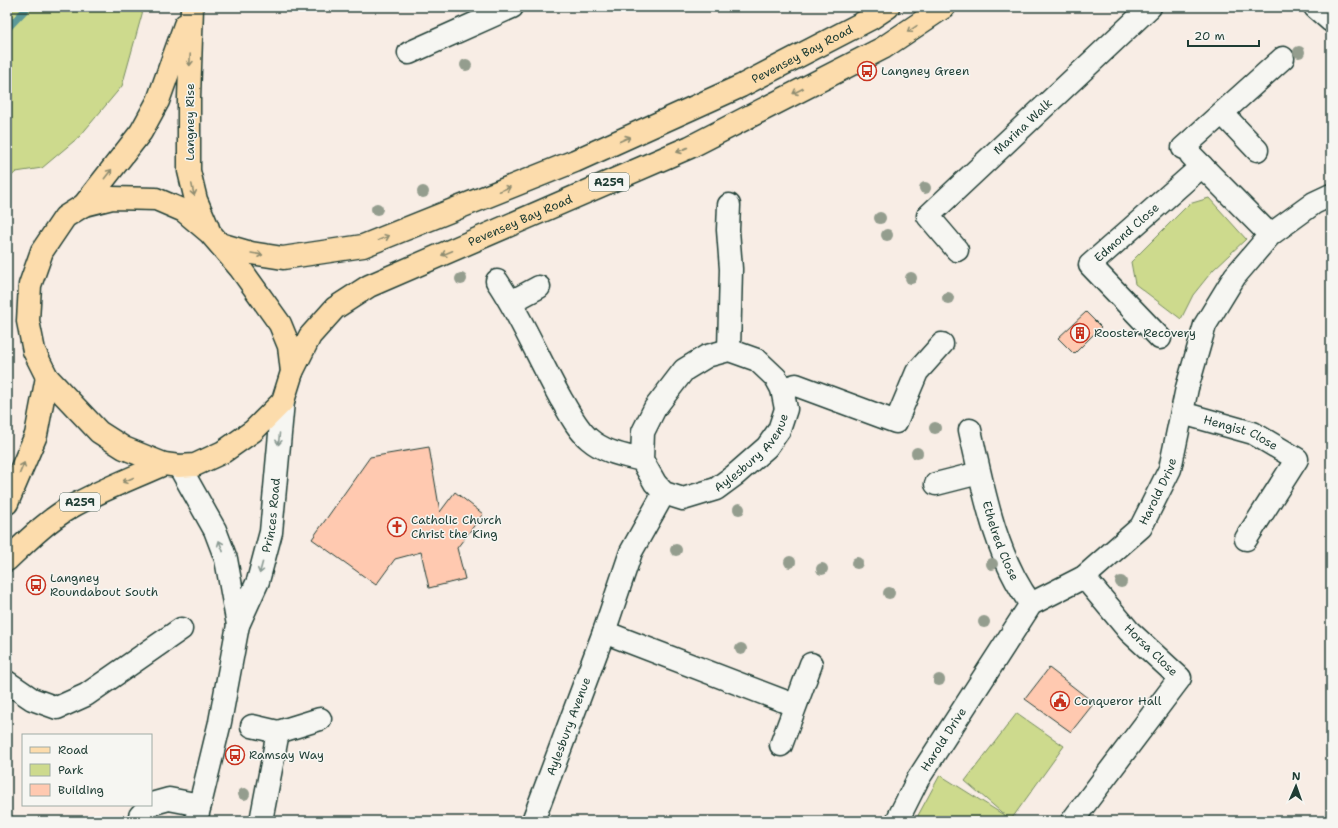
<svg xmlns="http://www.w3.org/2000/svg" width="1338" height="828" viewBox="0 0 1338 828" font-family="'Shantell Sans',sans-serif">
	<style>
		.green { fill: #cdda8d; stroke: #768c60 }
		.lines { fill: none; stroke-linecap: round; stroke-linejoin: round }
		.stream { stroke: #5c9999; stroke-width: 7 }
		.building { fill: #ffc9b0; stroke: #1f3d34 }
		.minor-casing { stroke: #1f3d34; stroke-width: 25 }
		.major-casing { stroke: #1f3d34; stroke-width: 25 }
		.minor { stroke: #f6f6f2; stroke-width: 22 }
		.major { stroke: #fcdcac; stroke-width: 22 }
		.tree { fill: #949d8e }
		.oneway { stroke: #8e8c70 }
		.oneway2 { stroke: #8a9a93 }
		.labels { text-anchor: middle; stroke-width: 3; stroke-linejoin: round; paint-order: stroke }
		.shield { fill: #f6f6f2; stroke: #60746d; stroke-width: 1 }
		.shield-label { font-size: 11px; font-weight: bold; fill: #1f3d34 }
		.street-label { font-size: 12px; fill: #1f3d34; stroke: #f6f6f2 }
		.poi-label { font-size: 12px; fill: #1f3d34; stroke: #f6f6f2; text-anchor: start }
	</style>
	<rect width="100%" height="100%" fill="#f8ede5"/>
	<filter id="ink" filterUnits="userSpaceOnUse"><feTurbulence type="fractalNoise" baseFrequency=".025" numOctaves="2"/><feDisplacementMap in="SourceGraphic" scale="8" xChannelSelector="R" yChannelSelector="G"/><feConvolveMatrix kernelMatrix="1 2 1 2 8 2 1 2 1" color-interpolation-filters="sRGB"/></filter>
	<g filter="url(#ink)">
		<g class="green">
			<path d="M 7,7 L 144,7 L 122,86 L 80,136 L 42,168 L 16,172 L 7,180 Z"/>
			<path d="M 1209,198 L 1246,239 L 1213,270 L 1193,295 L 1181,319 L 1135,284 L 1131,262 L 1189,204 Z"/>
			<path d="M 1017,713 L 1064,746 L 1010,821 L 915,821 L 940,775 L 1007,817 L 965,781 Z"/>
		</g>
		<g class="lines">
			<path class="stream" d="M 7,29 L 28,7"/>
		</g>
		<g class="building">
			<path d="M 1086,312 L 1101,327 L 1074,354 L 1058,338 Z"/>
			<path d="M 429,447 L 440,512 L 455,492 L 483,514 L 457,548 L 465,579 L 429,588 L 421,552 L 395,559 L 376,585 L 312,539 L 370,457 Z"/>
			<path d="M 1049,668 L 1094,703 L 1071,732 L 1025,699 Z"/>
		</g>
		<g class="lines">
			<g class="minor-casing">
				<g id="minor">
					<path d="M 1315,7 L 1331,21"/>
					<path d="M 409,53 L 512,7"/>
					<path d="M 1222,113 L 1257,150"/>
					<path d="M 1183,148 L 1283,58"/>
					<path d="M 1191,155 L 1270,235"/>
					<path d="M 729,205 L 728,230 L 731,269 L 729,350"/>
					<path id="s1" d="M 957,250 L 928,216 L 1150,7"/>
					<path id="s2" d="M 497,281 C 522,318 539,360 561,399 C 569,412 577,429 589,439 C 604,452 622,455 642,460 L 655,483 L 664,493 L 683,499 L 716,489 L 735,475 L 767,447 L 779,430 L 786,409 L 782,389 L 776,378 L 757,360 L 729,350 L 707,356 L 684,370 L 655,408 L 643,432 L 642,460"/>
					<path d="M 511,302 L 539,287"/>
					<path id="s3" d="M 1160,338 L 1090,265 L 1202,166"/>
					<path d="M 782,389 L 796,385 L 896,422 L 917,372 L 942,344"/>
					<path id="s4" d="M 1182,413 L 1253,433 L 1297,459 L 1246,539"/>
					<path id="s5" d="M 970,430 C 983,488 995,556 1031,604"/>
					<path d="M 179,466 L 215,530 L 226,559 L 238,625"/>
					<path d="M 936,484 L 979,473"/>
					<path d="M 604,632 L 794,705"/>
					<path d="M 7,682 L 32,699 L 57,708 L 86,695 L 181,629"/>
					<path d="M 252,726 L 278,732 L 320,719"/>
					<path d="M 781,745 L 811,664"/>
					<path d="M 151,804 L 169,799 L 200,805"/>
					<path d="M 139,821 L 140,816 L 150,805"/>
					<path id="s6" d="M 196,821 L 220,722 L 238,625 L 258,581 L 271,532 L 283,401"/>
					<path d="M 261,821 L 278,732"/>
					<path id="s7" d="M 533,821 L 604,632 L 631,552 L 664,493"/>
					<path id="s8" d="M 897,821 L 918,779 L 1031,604 L 1084,577 L 1141,527 L 1170,469 L 1187,388 L 1205,325 L 1235,276 L 1270,235 L 1314,203 L 1331,195"/>
					<path d="M 1072,821 L 1180,678 L 1129,631 L 1084,577"/>
				</g>
			</g>
			<g class="major-casing">
				<g id="major">
					<path d="M 192,7 L 189,98 L 189,171 L 196,200 L 208,228"/>
					<path d="M 112,198 L 156,199 L 184,211 L 210,233 L 240,268 L 280,324 L 289,346 L 292,372 L 283,401 L 253,431 L 223,452 L 195,465 L 179,466 L 164,464 L 124,448 L 99,432 L 47,377 L 34,351 L 28,321 L 30,285 L 42,251 L 65,217 L 84,205 Z"/>
					<path d="M 84,205 L 141,132 L 158,101 L 185,25"/>
					<path id="s9" d="M 220,244 L 251,253 L 283,258 L 363,246 L 575,161 L 741,86 L 870,19 L 888,7"/>
					<path id="s10" d="M 292,372 L 310,336 L 335,308 L 369,286 L 690,147 L 883,48 L 944,7"/>
					<path d="M 7,503 L 36,435 L 47,377"/>
					<path d="M 7,560 C 27,541 48,520 71,507 C 101,490 133,478 164,464"/>
				</g>
			</g>
			<use href="#minor" class="minor"/>
			<use href="#major" class="major"/>
		</g>
		<g class="tree">
			<circle cx="1299" cy="52" r="6"/>
			<circle cx="466" cy="65" r="6"/>
			<circle cx="925" cy="188" r="6"/>
			<circle cx="423" cy="192" r="6"/>
			<circle cx="377" cy="209" r="6"/>
			<circle cx="880" cy="218" r="6"/>
			<circle cx="887" cy="235" r="6"/>
			<circle cx="911" cy="278" r="6"/>
			<circle cx="461" cy="279" r="6"/>
			<circle cx="948" cy="298" r="6"/>
			<circle cx="935" cy="428" r="6"/>
			<circle cx="917" cy="453" r="6"/>
			<circle cx="739" cy="509" r="6"/>
			<circle cx="676" cy="550" r="6"/>
			<circle cx="790" cy="562" r="6"/>
			<circle cx="857" cy="563" r="6"/>
			<circle cx="992" cy="564" r="6"/>
			<circle cx="822" cy="569" r="6"/>
			<circle cx="1121" cy="582" r="6"/>
			<circle cx="889" cy="593" r="6"/>
			<circle cx="984" cy="622" r="6"/>
			<circle cx="741" cy="649" r="6"/>
			<circle cx="939" cy="680" r="6"/>
			<circle cx="244" cy="794" r="6"/>
		</g>
		<defs><path id="oneway-shaft" d="M-6 0H5M1.5-3L5.5 0L1.5 3" fill="none" stroke-width="1.6" stroke-linecap="round" stroke-linejoin="round"/></defs>
		<g class="oneway">
			<use href="#oneway-shaft" transform="translate(912 29) rotate(146)"/>
			<use href="#oneway-shaft" transform="translate(190 60) rotate(92)"/>
			<use href="#oneway-shaft" transform="translate(798 91) rotate(153)"/>
			<use href="#oneway-shaft" transform="translate(625 139) rotate(-24)"/>
			<use href="#oneway-shaft" transform="translate(682 150) rotate(156)"/>
			<use href="#oneway-shaft" transform="translate(108 174) rotate(-52)"/>
			<use href="#oneway-shaft" transform="translate(505 189) rotate(-22)"/>
			<use href="#oneway-shaft" transform="translate(193 190) rotate(78)"/>
			<use href="#oneway-shaft" transform="translate(384 238) rotate(-22)"/>
			<use href="#oneway-shaft" transform="translate(447 253) rotate(157)"/>
			<use href="#oneway-shaft" transform="translate(257 254) rotate(10)"/>
			<use href="#oneway-shaft" transform="translate(22 468) rotate(-67)"/>
			<use href="#oneway-shaft" transform="translate(128 480) rotate(156)"/>
		</g>
		<g class="oneway2">
			<use href="#oneway-shaft" transform="translate(279 439) rotate(95)"/>
			<use href="#oneway-shaft" transform="translate(221 546) rotate(-111)"/>
			<use href="#oneway-shaft" transform="translate(261 568) rotate(105)"/>
		</g>
	</g>
	<defs>
		<g id="bus-ring" transform="scale(1)"><circle r="9.5" fill="#f6f6f2" stroke="#c8321e" stroke-width="1.5"/><path d="M-5-6H5V4H4V6H2V4H-2V6H-4V4H-5ZM-3.5-4V0h7V-4ZM-3.5 1.2v1.5H-2V1.2ZM2 1.2v1.5H3.5V1.2Z" fill="#c8321e"/></g>
		<g id="building-ring" transform="scale(1)"><circle r="9.5" fill="#f6f6f2" stroke="#c8321e" stroke-width="1.5"/><path d="M-4-6H4V6H1V3H-1V6H-4ZM-2.5-4.3h1.7v1.8h-1.7ZM.8-4.3h1.7v1.8H.8ZM-2.5-1h1.7V.8h-1.7ZM.8-1h1.7V.8H.8Z" fill="#c8321e"/></g>
		<g id="church-ring" transform="scale(1)"><circle r="9.5" fill="#f6f6f2" stroke="#c8321e" stroke-width="1.5"/><path d="M-1.2-6h2.4v3.5h3.3v2.4h-3.3V6h-2.4V-.1h-3.3v-2.4h3.3Z" fill="#c8321e"/></g>
		<g id="civic-ring" transform="scale(1)"><circle r="9.5" fill="#f6f6f2" stroke="#c8321e" stroke-width="1.5"/><path d="M-.6-6.5H3V-4.5H.6V-3L4-1V1h2V6H-6V1h2V-1L-.6-3ZM-1.2 2.5V6h2.4V2.5Z" fill="#c8321e"/></g>
	</defs>
	<g fill-rule="evenodd">
		<use href="#bus-ring" x="867" y="71"/>
		<use href="#building-ring" x="1080" y="333"/>
		<use href="#church-ring" x="397" y="527"/>
		<use href="#bus-ring" x="36" y="585"/>
		<use href="#civic-ring" x="1060" y="701"/>
		<use href="#bus-ring" x="235" y="755"/>
	</g>
	<g class="labels">
		<g class="shield">
			<rect x="589" y="173" width="40" height="18" rx="3"/>
			<rect x="60" y="493" width="40" height="18" rx="3"/>
		</g>
		<g class="shield-label">
			<text x="609" y="186">A259</text>
			<text x="80" y="506">A259</text>
		</g>
		<g class="street-label">
			<text dy="4" stroke="none"><textPath href="#s9" startOffset="625">Pevensey Bay Road</textPath></text>
			<text transform="translate(190 122) rotate(-90)" y="4">Langney Rise</text>
			<text dy="4" stroke="none"><textPath href="#s1" startOffset="175">Marina Walk</textPath></text>
			<text dy="4" stroke="none"><textPath href="#s10" startOffset="283">Pevensey Bay Road</textPath></text>
			<text dy="4" stroke="none"><textPath href="#s3" startOffset="150">Edmond Close</textPath></text>
			<text dy="4" stroke="none"><textPath href="#s4" startOffset="62">Hengist Close</textPath></text>
			<text dy="4" stroke="none"><textPath href="#s2" startOffset="387">Aylesbury Avenue</textPath></text>
			<text dy="4" stroke="none"><textPath href="#s8" startOffset="430">Harold Drive</textPath></text>
			<text dy="4" stroke="none"><textPath href="#s6" startOffset="316">Princes Road</textPath></text>
			<text dy="4" stroke="none"><textPath href="#s5" startOffset="115">Ethelred Close</textPath></text>
			<text transform="translate(1151 650) rotate(44)" y="4">Horsa Close</text>
			<text dy="4" stroke="none"><textPath href="#s7" startOffset="101">Aylesbury Avenue</textPath></text>
			<text dy="4" stroke="none"><textPath href="#s8" startOffset="94">Harold Drive</textPath></text>
		</g>
		<g class="poi-label">
			<text x="881" y="75">Langney Green</text>
			<text x="1094" y="337">Rooster Recovery</text>
			<text x="411" y="524">Catholic Church<tspan x="411" dy="14">Christ the King</tspan></text>
			<text x="50" y="582">Langney<tspan x="50" dy="14">Roundabout South</tspan></text>
			<text x="1074" y="705">Conqueror Hall</text>
			<text x="249" y="759">Ramsay Way</text>
		</g>
	</g>
	<rect width="1338" height="828" fill="none" stroke="#f6f6f2" stroke-width="24"/>
	<rect x="12" y="12" width="1314" height="804" fill="none" stroke="#1f3d34" stroke-width="1.5" filter="url(#ink)"/>
	<rect x="22" y="734" width="130" height="72" fill="#f6f6f2" stroke="#a0aca6"/>
	<rect x="30" y="747" width="20" height="6" fill="#fcdcac" stroke="#a0aca6"/>
	<text x="58" y="754" font-size="12" fill="#1f3d34">Road</text>
	<rect x="30" y="764" width="20" height="12" fill="#cdda8d" stroke="#a0aca6"/>
	<text x="58" y="774" font-size="12" fill="#1f3d34">Park</text>
	<rect x="30" y="784" width="20" height="12" fill="#ffc9b0" stroke="#a0aca6"/>
	<text x="58" y="794" font-size="12" fill="#1f3d34">Building</text>
	<g transform="translate(1296 786) rotate(2)" stroke="#f6f6f2" stroke-width="3" paint-order="stroke">
	<path d="M0-3L7 15L0 10L-7 15Z" fill="#1f3d34"/>
	<text y="-6" font-size="11" font-weight="bold" text-anchor="middle" fill="#1f3d34">N</text>
	</g>
	<path d="M1188 40v6h71v-6" fill="none" stroke="#1f3d34" stroke-width="2"/>
	<text x="1194" y="40" font-size="12" fill="#1f3d34" stroke="#f6f6f2" stroke-width="3" paint-order="stroke">20 m</text>
</svg>
